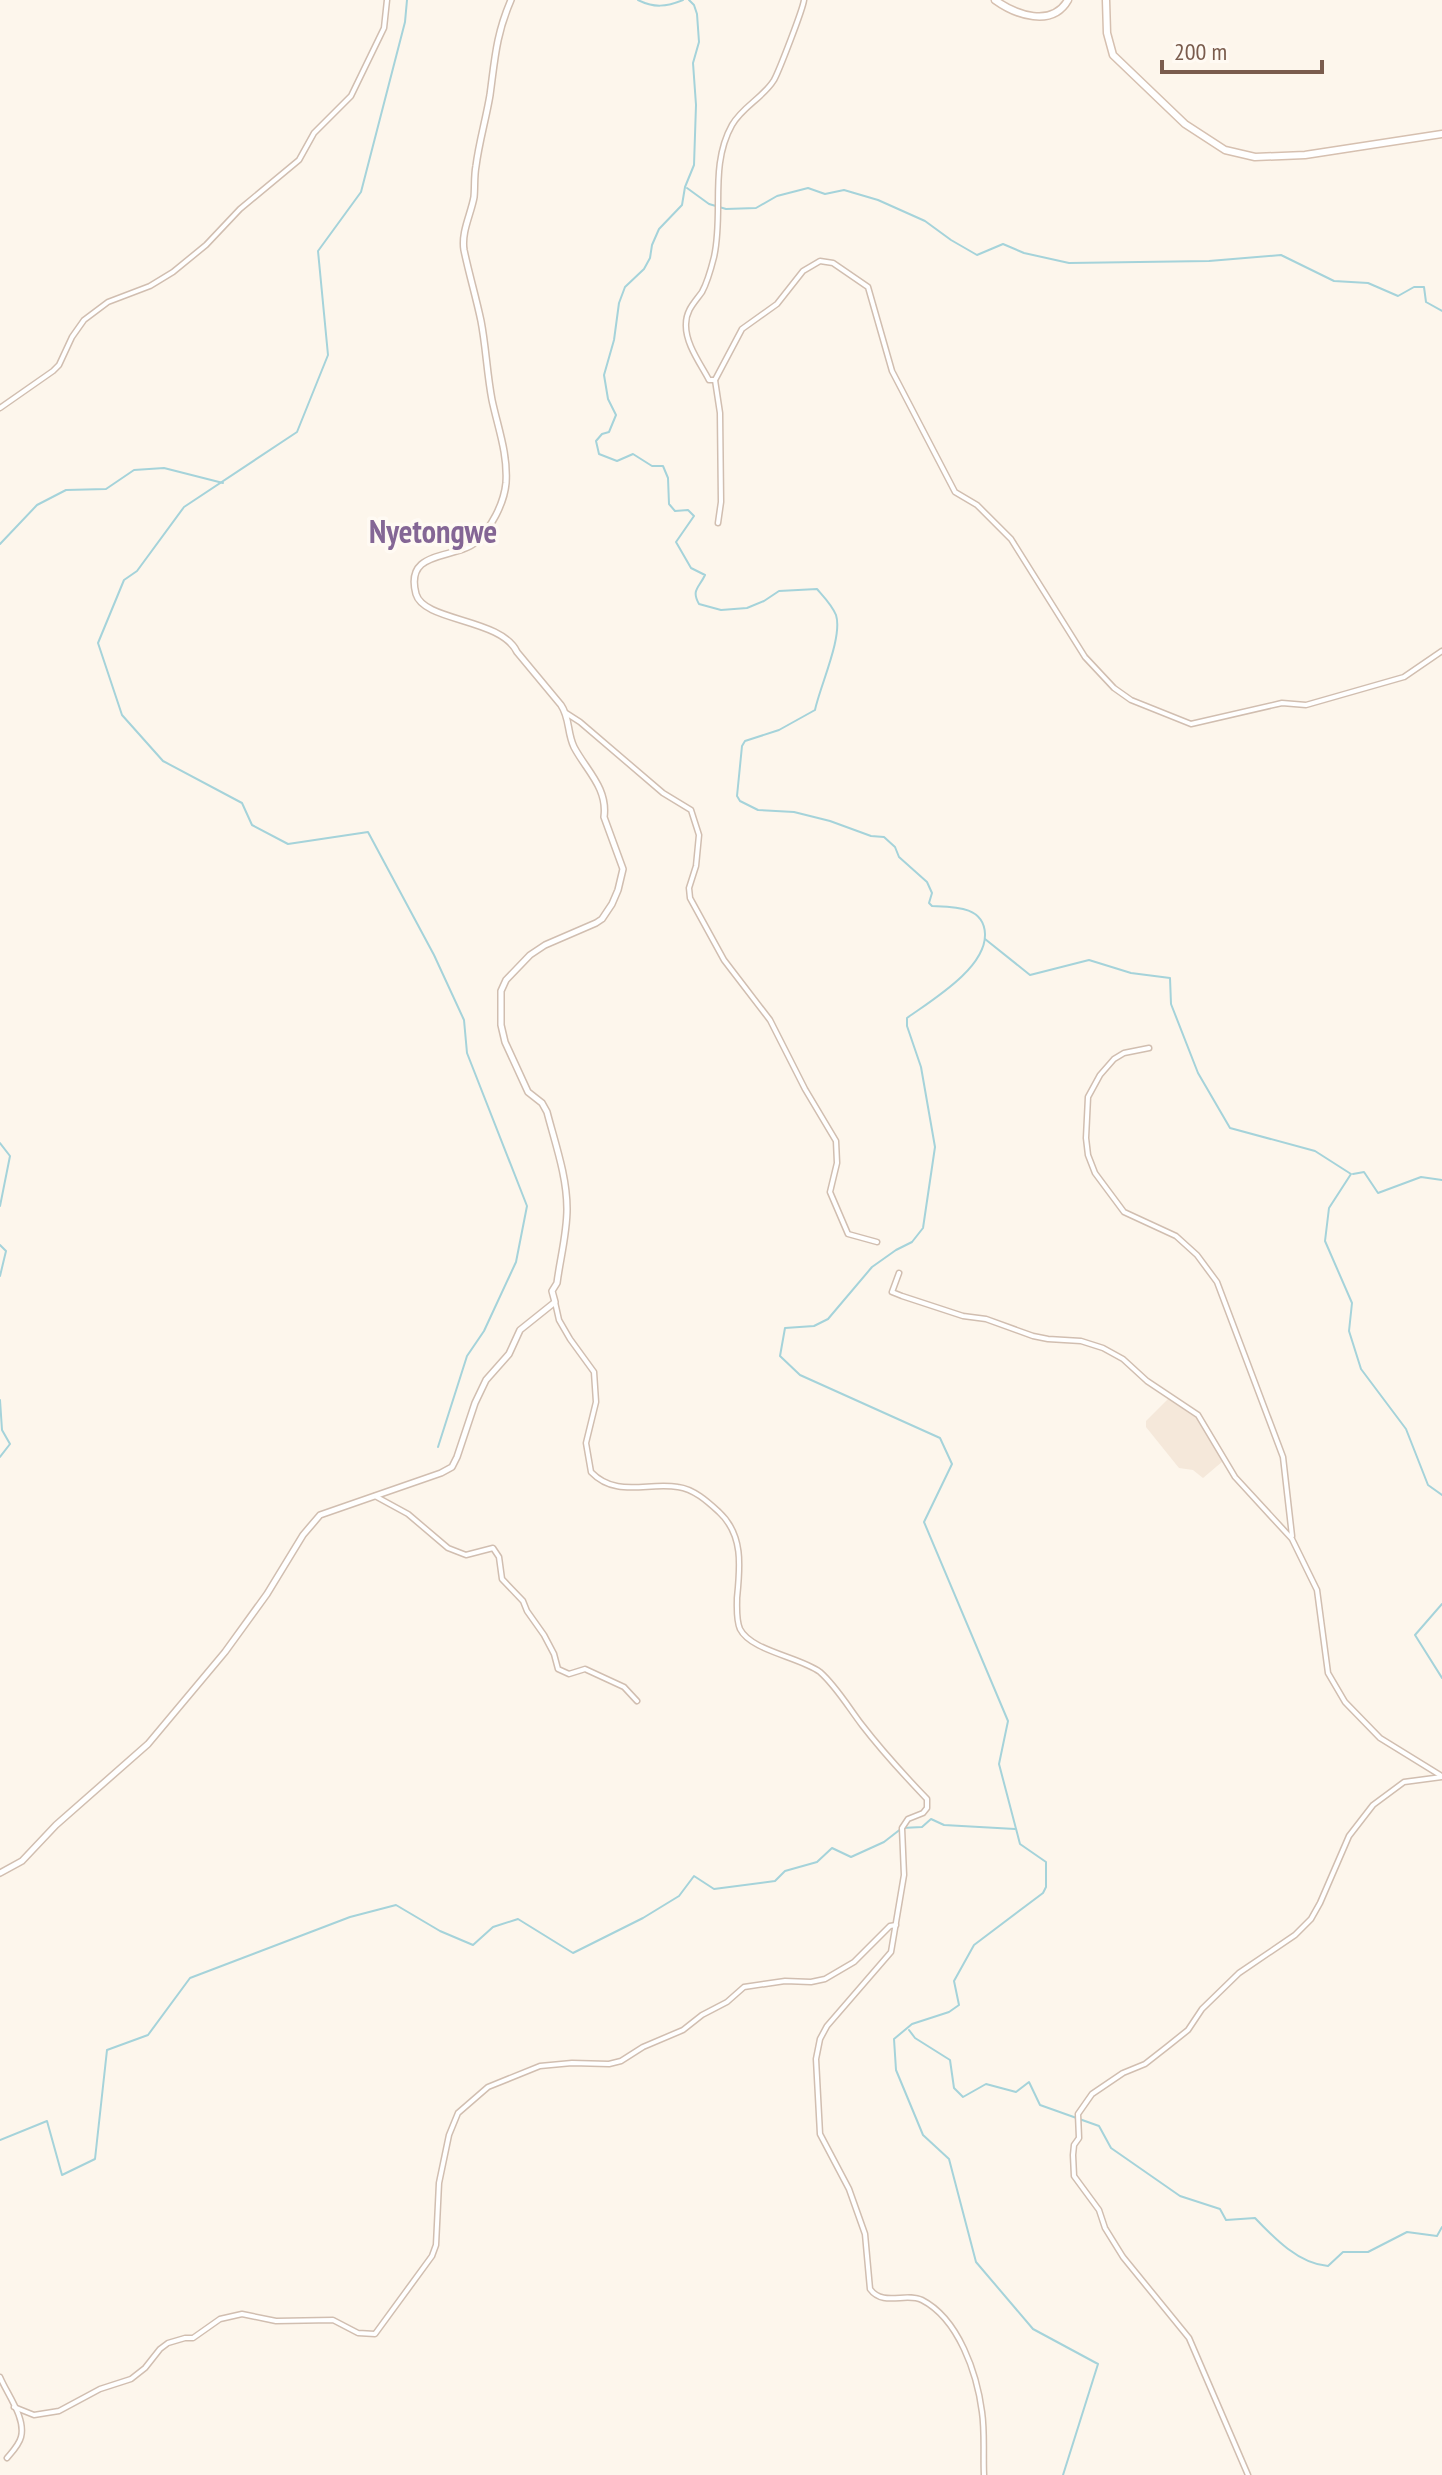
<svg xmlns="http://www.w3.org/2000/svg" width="1442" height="2475" viewBox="0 0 1442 2475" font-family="'PT Sans Narrow',sans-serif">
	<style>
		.residential { fill: #f5e8da }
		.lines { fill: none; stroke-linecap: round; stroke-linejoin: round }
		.stream { stroke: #a5d3da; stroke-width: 2 }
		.minor-casing { stroke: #d1beb0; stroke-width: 7 }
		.tertiary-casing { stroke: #d1beb0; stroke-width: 8 }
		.secondary-casing { stroke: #d6c0b0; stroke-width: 9 }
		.minor { stroke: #fff; stroke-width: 4 }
		.tertiary { stroke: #fff; stroke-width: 5 }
		.secondary { stroke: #fff; stroke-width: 6 }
		.labels { text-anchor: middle; stroke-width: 7; stroke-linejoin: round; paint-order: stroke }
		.quarter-label { font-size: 32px; font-weight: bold; fill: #846695; stroke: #fffaf3 }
	</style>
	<rect width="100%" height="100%" fill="#fdf6ec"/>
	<path class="residential" d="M 1170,1397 L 1195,1413 L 1223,1461 L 1203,1478 L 1193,1470 L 1179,1468 L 1146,1427 L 1146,1421 Z"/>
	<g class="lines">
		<g class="stream">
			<path d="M 407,0 L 405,22 L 361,192 L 318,251 L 328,355 L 297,432 L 184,507 L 137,571 L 124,580 L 98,643 L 122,715 L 163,761 L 242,803 L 252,825 L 288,844 L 368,832 L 434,955 L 464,1020 L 467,1053 L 527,1206 L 516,1262 L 484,1331 L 467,1356 L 438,1447"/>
			<path d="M 638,0 C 654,8 666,7 683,0"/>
			<path d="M 689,0 L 694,5 L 697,14 L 699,42 L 693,63 L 696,105 L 694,165 L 685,187 L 682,205 L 659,229 L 652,245 L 650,258 L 644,269 L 625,287 L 619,303 L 614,340 L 604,375 L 608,399 L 616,415 L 609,432 L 602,434 L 596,441 L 599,454 L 617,461 L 633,454 L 652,466 L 663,466 L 668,478 L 669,504 L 675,511 L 688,510 L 694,516 L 676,542 L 691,568 L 705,575 C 699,588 691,590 699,604 L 721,610 L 747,608 L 764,601 L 779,591 L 817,589 C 824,597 832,605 836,615 C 843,637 820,686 815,710 L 779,730 L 745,741 L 742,746 L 737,796 L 740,801 L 758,810 L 794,812 L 830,821 L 871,836 L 884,837 L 895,847 L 899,857 L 927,882 L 932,893 L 929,903 L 932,906 C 954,907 984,906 985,934 C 986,968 932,1000 907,1018 L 907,1026 L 921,1067 L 935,1147 L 923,1228 L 912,1242 L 896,1250 L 872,1267 L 828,1319 L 814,1326 L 785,1328 L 780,1356 L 800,1375 L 940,1438 L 952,1464 L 924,1522 L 1008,1721 L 999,1764 L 1020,1844 L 1046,1862 L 1046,1887 L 1043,1893 L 974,1945 L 954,1981 L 959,2005 L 949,2012 L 912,2024 L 894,2039 L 896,2070 L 923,2135 L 949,2159 L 976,2262 L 1033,2329 L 1098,2364 L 1063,2475"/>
			<path d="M 687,188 L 709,204 L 726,209 L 756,208 L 777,196 L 808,188 L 825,194 L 844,190 L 878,200 L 925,221 L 951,240 L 977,255 L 1003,244 L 1024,253 L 1069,263 L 1209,261 L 1281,255 L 1334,281 L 1368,283 L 1398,296 L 1414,287 L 1424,287 L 1426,302 L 1442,311"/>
			<path d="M 0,544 L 37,505 L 66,490 L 106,489 L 134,470 L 164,468 L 223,483"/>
			<path d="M 985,939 L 1030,975 L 1089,960 L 1131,973 L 1170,978 L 1171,1004 L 1198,1073 L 1230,1128 L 1315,1151 L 1351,1174 L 1329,1208 L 1325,1241 L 1352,1303 L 1349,1331 L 1361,1369 L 1406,1429 L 1428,1485 L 1442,1495"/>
			<path d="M 0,1143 L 10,1156 L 0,1206"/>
			<path d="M 1353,1174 L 1364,1172 L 1378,1193 L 1421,1177 L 1442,1180"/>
			<path d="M 0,1245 L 6,1251 L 0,1276"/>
			<path d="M 0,1400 L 2,1430 L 10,1444 L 0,1457"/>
			<path d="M 1442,1604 L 1415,1635 L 1442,1678"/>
			<path d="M 909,2030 L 915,2038 L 950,2060 L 954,2088 L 963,2097 L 986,2084 L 1016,2092 L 1029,2082 L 1040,2105 L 1099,2126 L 1111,2148 L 1180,2196 L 1220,2209 L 1226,2220 L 1255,2218 C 1274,2238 1299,2264 1328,2266 L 1343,2252 L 1368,2252 L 1407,2232 L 1437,2236 L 1442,2227"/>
			<path d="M 0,2140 L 47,2121 L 62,2175 L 95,2159 L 107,2050 L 148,2035 L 190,1978 L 350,1917 L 396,1905 L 440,1931 L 473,1945 L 493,1927 L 518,1919 L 573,1953 L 643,1918 L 679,1896 L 694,1876 L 714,1889 L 775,1881 L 785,1871 L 817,1862 L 832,1848 L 851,1857 L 884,1842 L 902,1828 L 922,1827 L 931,1819 L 944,1825 L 1015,1829"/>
		</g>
		<g class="minor-casing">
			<g id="minor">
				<path d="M 715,380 L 709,380 C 700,363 685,343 686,324 C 686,310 695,302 702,292 C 708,281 711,269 714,257 C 724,213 709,166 732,125 C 743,106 763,98 774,80 C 779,71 803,9 804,0"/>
				<path d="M 0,408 L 53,371 L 59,365 L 72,337 L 84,320 L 108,302 L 150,286 L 173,272 L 206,245 L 240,209 L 299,160 L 314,133 L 351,96 L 384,28 L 387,0"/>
				<path d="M 718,523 L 721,502 L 720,413 L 715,380 L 742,329 L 777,304 L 803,271 L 820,261 L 833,263 L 868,287 L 892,371 L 955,492 L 977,505 L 1011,539 L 1085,657 L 1114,688 L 1131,700 L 1191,724 L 1282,703 L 1306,705 L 1404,677 L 1442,651"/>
				<path d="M 566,713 L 580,722 L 663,793 L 691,810 L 699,835 L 696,866 L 689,888 L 690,898 L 724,960 L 770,1020 L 805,1089 L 836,1141 L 837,1163 L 830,1192 L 848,1234 L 877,1242"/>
				<path d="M 1149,1048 L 1124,1053 L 1114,1059 L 1100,1075 L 1088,1097 L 1086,1138 L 1088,1155 L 1095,1173 L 1124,1212 L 1176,1236 L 1197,1255 L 1217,1282 L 1283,1457 L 1292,1536"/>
				<path d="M 899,1273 L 892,1292 L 902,1296 L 963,1316 L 986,1319 L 1033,1336 L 1048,1339 L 1081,1341 L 1103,1348 L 1123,1359 L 1147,1381 L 1198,1415 L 1235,1477 L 1292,1539 L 1317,1590 L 1328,1673 L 1345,1702 L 1380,1738 L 1440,1775"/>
				<path d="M 555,1302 L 559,1320 L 570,1339 L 594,1372 L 596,1402 L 586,1443 L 591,1472 C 616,1498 647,1482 678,1487 C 694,1489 708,1502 719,1512 C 744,1535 740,1568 737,1598 C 737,1608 736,1620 740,1629 C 751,1651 800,1657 820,1672 C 836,1686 849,1708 862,1725 C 882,1751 904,1775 927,1799 L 927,1808 L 923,1813 L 908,1819 L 902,1828 L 904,1875 L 891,1952 L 827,2026 L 820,2039 L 816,2059 L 820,2134 L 849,2189 L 865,2234 L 870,2289 C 883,2307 906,2292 922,2300 C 959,2319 977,2374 982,2412 C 985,2433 983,2454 984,2475"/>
				<path d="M 375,1496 L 408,1514 L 448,1548 L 466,1555 L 493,1548 L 499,1557 L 502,1579 L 523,1601 L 527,1611 L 544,1635 L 554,1654 L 558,1669 L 569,1674 L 585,1669 L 624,1687 L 637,1701"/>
				<path d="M 0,2377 C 7,2394 26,2418 21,2437 C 19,2445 12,2452 7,2458"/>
				<path d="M 14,2407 L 34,2415 L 59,2411 L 100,2389 L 131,2379 L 145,2368 L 160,2349 L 168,2343 L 185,2338 L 193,2338 L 220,2319 L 242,2314 L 276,2321 L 333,2320 L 358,2333 L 375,2334 L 432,2256 L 436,2245 L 439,2183 L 449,2135 L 458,2113 L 488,2087 L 540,2066 L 572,2063 L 609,2064 L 621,2061 L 643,2047 L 683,2030 L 702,2015 L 727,2002 L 744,1987 L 785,1981 L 811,1982 L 825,1979 L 854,1962 L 890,1926 L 896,1925"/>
				<path d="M 1248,2475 L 1189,2338 L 1123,2257 L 1105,2228 L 1099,2210 L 1074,2176 L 1073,2155 L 1074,2145 L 1079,2138 L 1078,2114 L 1092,2094 L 1123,2073 L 1145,2064 L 1168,2046 L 1188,2030 L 1202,2009 L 1239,1973 L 1295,1935 L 1311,1919 L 1320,1903 L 1349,1836 L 1373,1805 L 1404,1782 L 1442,1777"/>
			</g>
		</g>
		<g class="tertiary-casing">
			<path id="tertiary" d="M 0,1873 L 22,1861 L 56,1825 L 148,1744 L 225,1652 L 267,1594 L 303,1535 L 320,1515 L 441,1473 L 452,1467 L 457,1457 L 475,1403 L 486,1380 L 509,1354 L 520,1330 L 555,1302 L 552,1291 L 557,1283 C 560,1259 567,1234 567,1209 C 567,1176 555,1143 547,1112 L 542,1103 L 528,1092 L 505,1042 L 501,1025 L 501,991 L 506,980 L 530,955 L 545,945 L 596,923 L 602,919 L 612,904 L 618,890 L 623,869 L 604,817 C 608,788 586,770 574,747 C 567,733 570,718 561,705 L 517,652 C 501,618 424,622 416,594 C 404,549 454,560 476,542 C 491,528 504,504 506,483 C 508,454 498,428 492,400 C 487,374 486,347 481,321 C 476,297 469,274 464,250 C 461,232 471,214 474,197 C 475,187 474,176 476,166 C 479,142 486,119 490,95 C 495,58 496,35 511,0"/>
		</g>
		<g class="secondary-casing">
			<g id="secondary">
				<path d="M 995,0 C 1016,15 1052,28 1068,0"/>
				<path d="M 1106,0 L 1107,33 L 1113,55 L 1185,124 L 1225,150 L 1255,157 L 1305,155 L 1442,134"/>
			</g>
		</g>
		<use href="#minor" class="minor"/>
		<use href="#tertiary" class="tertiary"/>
		<use href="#secondary" class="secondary"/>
	</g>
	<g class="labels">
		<g class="quarter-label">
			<text x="433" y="543">Nyetongwe</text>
		</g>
	</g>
	<path d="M1162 60v12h160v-12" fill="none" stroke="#7a5c4d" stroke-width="4"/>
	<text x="1174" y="60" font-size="24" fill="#7a5c4d" stroke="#fffaf3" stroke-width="6" paint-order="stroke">200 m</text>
</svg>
